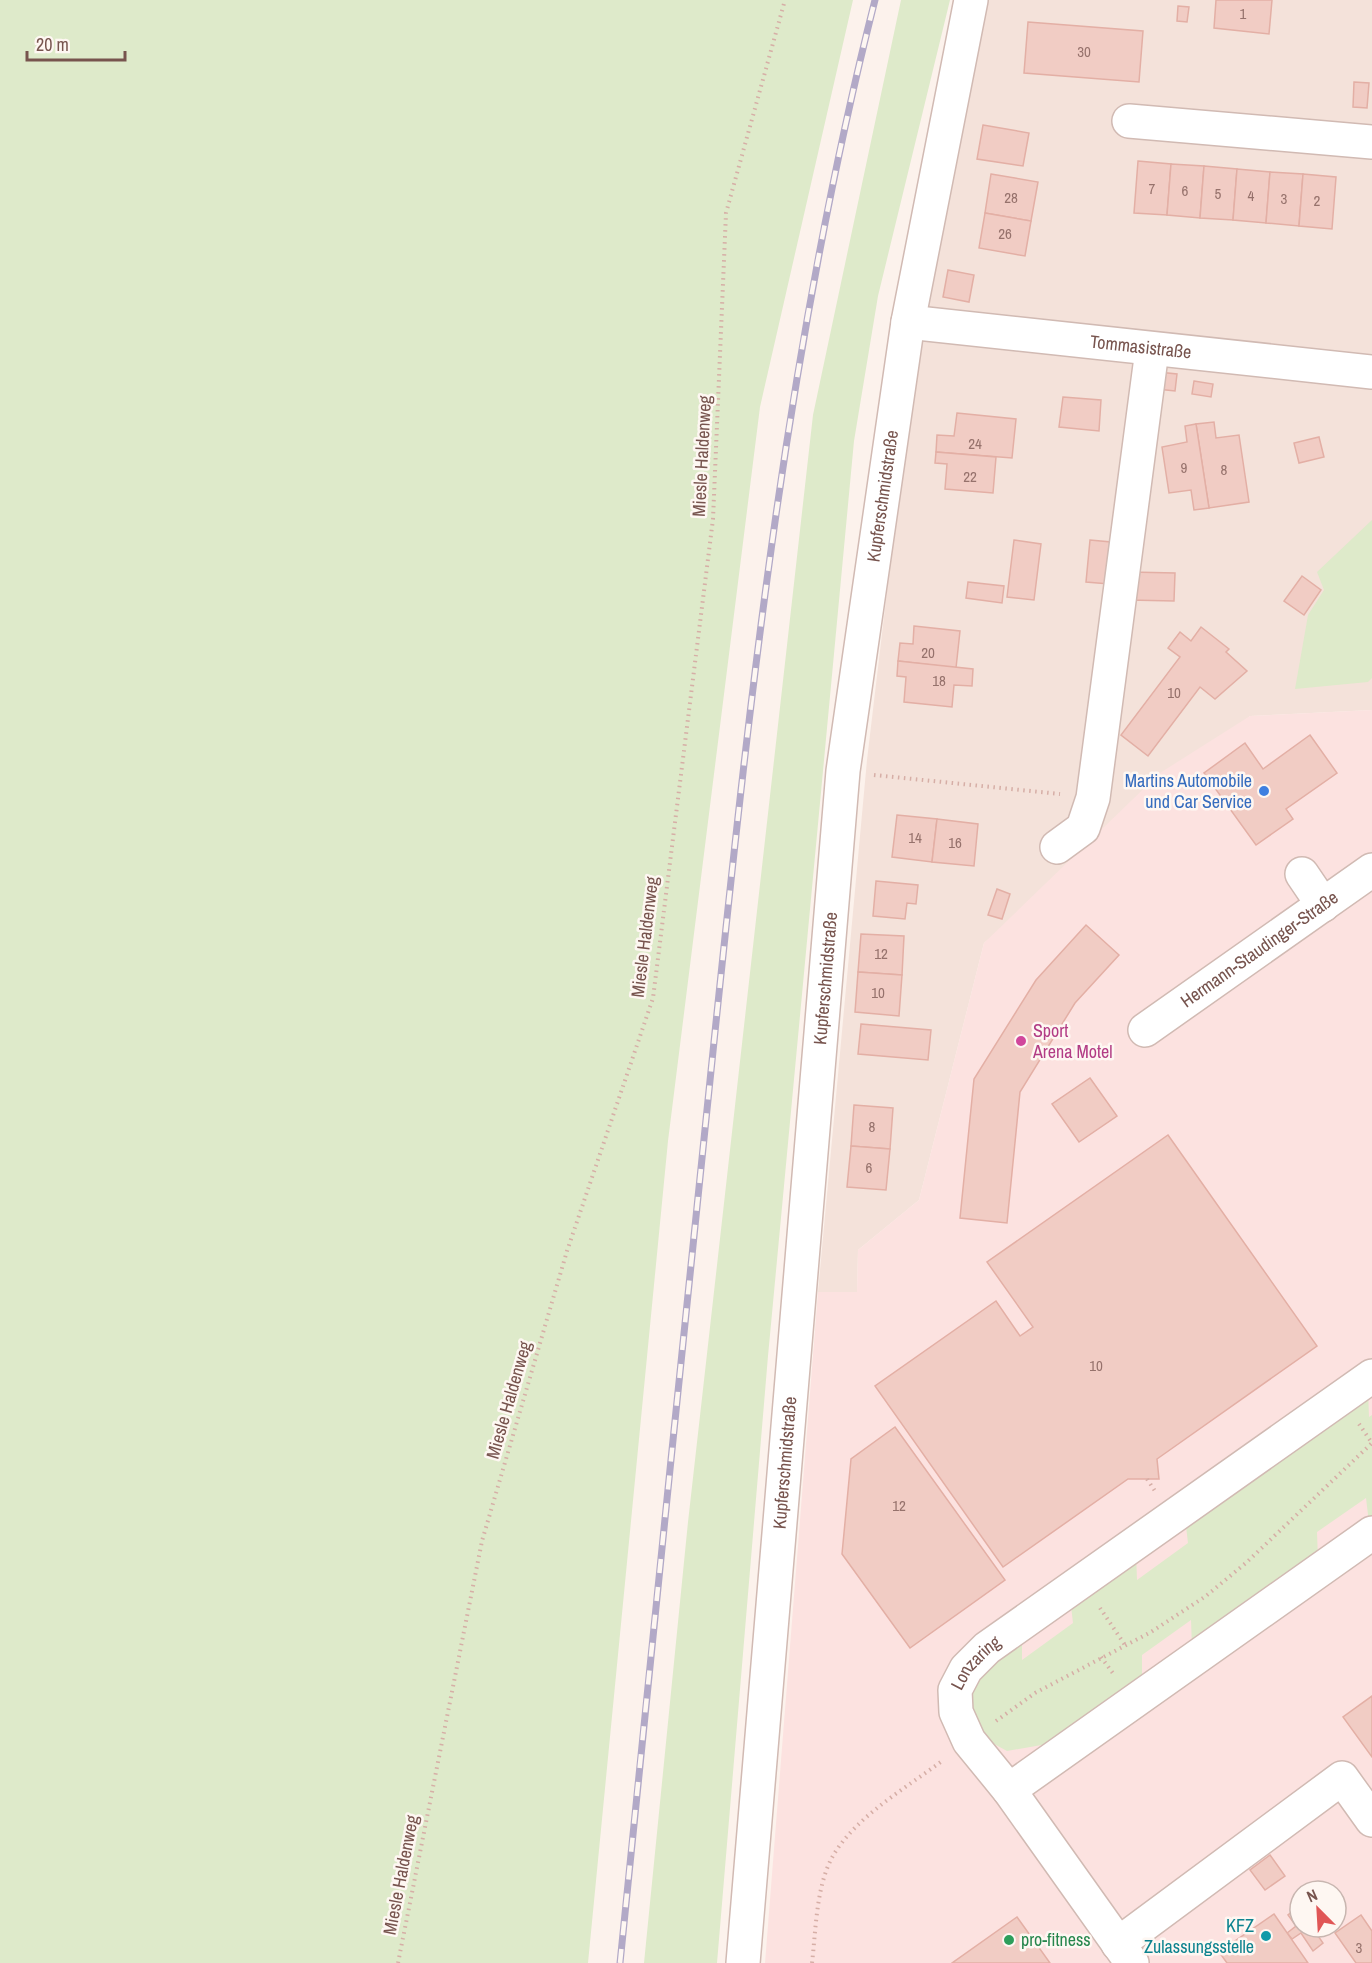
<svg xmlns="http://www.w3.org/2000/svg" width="1372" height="1963" viewBox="0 0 1372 1963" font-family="'Archivo Narrow',sans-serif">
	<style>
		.residential { fill: #f4e2da }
		.commercial { fill: #fce2e0; fill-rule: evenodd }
		.green { fill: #deeaca }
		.building { fill: #f1ccc4; stroke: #e3afa5; stroke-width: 1.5 }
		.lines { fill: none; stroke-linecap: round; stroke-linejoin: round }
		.minor-casing { stroke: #d1bab3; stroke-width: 36 }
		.path { stroke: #d6aea6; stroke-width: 4; stroke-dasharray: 1.5 4.5; stroke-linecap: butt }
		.minor { stroke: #fff; stroke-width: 33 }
		.rail-casing { stroke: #b2a9c7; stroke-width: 7 }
		.rail { stroke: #fef7f2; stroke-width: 4.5; stroke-dasharray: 14; stroke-linecap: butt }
		.shop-dot { fill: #3f7fe0; stroke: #fef7f2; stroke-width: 2 }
		.hotel-dot { fill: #d1479c; stroke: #fef7f2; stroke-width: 2 }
		.culture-dot { fill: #0f9aa8; stroke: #fef7f2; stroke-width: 2 }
		.leisure-dot { fill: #2e9e5b; stroke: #fef7f2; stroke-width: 2 }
		.labels { text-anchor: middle; stroke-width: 5; stroke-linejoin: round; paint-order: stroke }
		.number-label { font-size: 15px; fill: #96726c }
		.street-label { font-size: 18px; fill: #77544e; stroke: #fef7f2 }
		.shop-label { font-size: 18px; fill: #366cbe; stroke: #fef7f2; text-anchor: end }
		.hotel-label { font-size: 18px; fill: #b23c85; stroke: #fef7f2; text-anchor: start }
		.culture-label { font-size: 18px; fill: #0d838f; stroke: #fef7f2; text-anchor: end }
		.leisure-label { font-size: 18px; fill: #27864d; stroke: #fef7f2; text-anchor: start }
	</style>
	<rect width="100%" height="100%" fill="#fcf2ec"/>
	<path class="residential" d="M 986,0 L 1372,0 L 1372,710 L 1250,716 L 984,943 L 919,1200 L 858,1250 L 857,1292 L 818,1292 L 867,760 L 915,356 Z"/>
	<path class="commercial" d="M 1372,710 L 1372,1963 L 765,1963 L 818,1292 L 857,1292 L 858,1250 L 919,1200 L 984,943 L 1160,773 L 1250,716 ZM 1300,1891 L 1336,1891 L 1336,1927 L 1300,1927 Z"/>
	<g class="green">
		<path d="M 0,0 L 853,0 L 760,407 L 668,1141 L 588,1963 L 0,1963 Z"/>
		<path d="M 901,0 L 950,0 L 878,296 L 854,441 L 768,1356 L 717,1963 L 644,1963 L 688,1522 L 813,415 Z"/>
		<path d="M 1372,520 L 1372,678 L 1368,682 L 1295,689 L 1308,615 L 1324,590 L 1317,572 Z"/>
		<path d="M 1368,1389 L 1369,1417 L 1372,1415 L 1372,1521 L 1369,1523 L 1366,1498 L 1317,1532 L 1318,1560 L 1192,1648 L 1191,1620 L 1142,1655 L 1142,1684 L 1053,1743 L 1007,1751 L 985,1739 L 969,1708 L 977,1671 L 1022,1635 L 1022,1660 L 1073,1623 L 1070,1598 L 1136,1552 L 1137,1580 L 1188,1543 L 1185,1518 Z"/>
	</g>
	<g class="building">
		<path d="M 1216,0 L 1272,0 L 1269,34 L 1214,28 Z"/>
		<path d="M 1178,6 L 1189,7 L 1187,22 L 1177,21 Z"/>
		<path d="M 1028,22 L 1143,31 L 1139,82 L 1024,73 Z"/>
		<path d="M 1354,82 L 1369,83 L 1367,108 L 1353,107 Z"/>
		<path d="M 983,125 L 1029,133 L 1023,166 L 977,159 Z"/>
		<path d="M 1138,161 L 1171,164 L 1167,215 L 1134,213 Z"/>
		<path d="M 1171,164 L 1204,166 L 1200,218 L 1167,215 Z"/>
		<path d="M 1204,166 L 1237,169 L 1233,220 L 1200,218 Z"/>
		<path d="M 1237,169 L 1270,172 L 1266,223 L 1233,220 Z"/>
		<path d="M 1270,172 L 1303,174 L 1299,226 L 1266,223 Z"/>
		<path d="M 991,174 L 1038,182 L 1031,221 L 985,213 Z"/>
		<path d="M 1303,174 L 1336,177 L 1332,229 L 1299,226 Z"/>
		<path d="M 985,213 L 1031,221 L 1025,256 L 979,248 Z"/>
		<path d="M 948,270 L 974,275 L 969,302 L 943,297 Z"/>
		<path d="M 1158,372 L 1177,374 L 1175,391 L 1157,389 Z"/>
		<path d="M 1194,381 L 1213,384 L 1211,397 L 1192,394 Z"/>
		<path d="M 1063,397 L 1101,400 L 1099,431 L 1059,427 Z"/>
		<path d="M 957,413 L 1016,419 L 1012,458 L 936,452 L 937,435 L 954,436 Z"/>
		<path d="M 1214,422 L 1216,438 L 1239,435 L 1249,502 L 1209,508 L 1196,424 Z"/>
		<path d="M 1196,424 L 1209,508 L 1194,510 L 1191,490 L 1169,493 L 1162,447 L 1187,442 L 1185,426 Z"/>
		<path d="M 1319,437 L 1324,457 L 1299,463 L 1294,443 Z"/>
		<path d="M 936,452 L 996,457 L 993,493 L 945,489 L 947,464 L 935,463 Z"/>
		<path d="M 1014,540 L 1041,544 L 1034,600 L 1007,597 Z"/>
		<path d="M 1090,540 L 1111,542 L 1109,584 L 1086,582 Z"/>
		<path d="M 1130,572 L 1175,573 L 1174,601 L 1129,600 Z"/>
		<path d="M 1302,576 L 1321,590 L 1304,615 L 1284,601 Z"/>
		<path d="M 968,582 L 1004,586 L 1002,603 L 966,598 Z"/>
		<path d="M 914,626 L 960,631 L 956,668 L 898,661 L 900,643 L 913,644 Z"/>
		<path d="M 1201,627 L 1229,649 L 1226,652 L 1247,671 L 1215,699 L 1200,687 L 1148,756 L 1121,735 L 1180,657 L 1168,648 L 1180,632 L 1191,641 Z"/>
		<path d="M 898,661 L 973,669 L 972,686 L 954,685 L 952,707 L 904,702 L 906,677 L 897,676 Z"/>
		<path d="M 1310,735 L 1337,773 L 1286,809 L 1293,819 L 1256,845 L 1204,773 L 1245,743 L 1263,769 Z"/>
		<path d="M 897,815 L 937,819 L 932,862 L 892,857 Z"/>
		<path d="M 937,819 L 978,824 L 974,866 L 932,862 Z"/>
		<path d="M 876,881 L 918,885 L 916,904 L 907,903 L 905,919 L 873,916 Z"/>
		<path d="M 997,889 L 1010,894 L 1002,919 L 988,915 Z"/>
		<path d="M 1086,925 L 1119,955 L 1075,1003 L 1020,1092 L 1007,1223 L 960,1218 L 974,1079 L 1036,980 Z"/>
		<path d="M 861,934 L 904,936 L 902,975 L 858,972 Z"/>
		<path d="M 858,972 L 902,975 L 899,1016 L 855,1012 Z"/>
		<path d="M 861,1024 L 931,1030 L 928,1060 L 858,1054 Z"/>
		<path d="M 1090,1078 L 1117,1116 L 1079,1142 L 1052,1104 Z"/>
		<path d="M 854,1105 L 893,1108 L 890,1149 L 851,1146 Z"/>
		<path d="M 1168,1135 L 1317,1346 L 1157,1459 L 1159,1479 L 1128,1479 L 1003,1567 L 875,1386 L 996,1301 L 1020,1336 L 1033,1327 L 987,1262 Z"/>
		<path d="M 851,1146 L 890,1149 L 886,1190 L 847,1187 Z"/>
		<path d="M 895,1427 L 1005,1580 L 910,1648 L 842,1554 L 851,1459 Z"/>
		<path d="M 1372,1696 L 1372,1757 L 1343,1717 Z"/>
		<path d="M 1270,1855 L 1285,1876 L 1265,1890 L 1250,1870 Z"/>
		<path d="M 1298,1907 L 1300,1927 L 1312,1927 L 1323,1943 L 1313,1951 L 1301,1933 L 1292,1939 L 1287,1933 L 1296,1926 L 1288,1915 Z"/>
		<path d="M 1274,1914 L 1308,1963 L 1227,1963 L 1219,1952 Z"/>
		<path d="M 1361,1915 L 1372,1931 L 1372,1963 L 1356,1963 L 1335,1933 Z"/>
		<path d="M 1017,1917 L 1050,1963 L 952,1963 Z"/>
	</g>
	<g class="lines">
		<g class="minor-casing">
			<g id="minor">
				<path d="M 1129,121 L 1372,142"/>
				<path id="s1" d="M 908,322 L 1372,372"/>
				<path d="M 1057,847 L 1083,828 L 1093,798 L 1152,350"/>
				<path d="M 1302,874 L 1323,905"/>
				<path id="s2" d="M 1145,1030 L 1372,870"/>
				<path d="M 1009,1790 L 1372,1533"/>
				<path d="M 1118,1944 L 1342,1778 L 1372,1820"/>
				<path id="s3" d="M 743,1963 L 843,771 L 908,322 L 971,0"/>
				<path id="s4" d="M 1132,1963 L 1009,1790 L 969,1741 L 956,1712 L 955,1690 L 966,1669 L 987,1648 L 1372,1376"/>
			</g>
		</g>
		<g class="path">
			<path d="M 874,775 L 1060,794"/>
			<path d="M 1359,1424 L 1372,1443"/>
			<path d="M 1147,1479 L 1155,1491"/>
			<path d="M 1100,1608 L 1125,1645"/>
			<path d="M 1101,1657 L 1115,1676"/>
			<path d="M 996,1721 L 1035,1693 L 1151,1632 L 1206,1596 L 1247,1562 L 1372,1443"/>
			<path d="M 398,1963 L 482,1541 L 567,1251 L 653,998 L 713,519 L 726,213 L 785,0"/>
			<path d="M 812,1963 C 816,1930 816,1884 834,1854 C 858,1815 906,1788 942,1761"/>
		</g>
		<use href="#minor" class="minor"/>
		<g class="rail-casing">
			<path id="rail" d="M 620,1963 C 651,1653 683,1342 715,1032 C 751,685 789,339 875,0"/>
		</g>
		<use href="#rail" class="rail"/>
	</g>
	<circle class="shop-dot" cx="1264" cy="791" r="6"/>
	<circle class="hotel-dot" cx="1021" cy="1041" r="6"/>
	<circle class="culture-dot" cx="1266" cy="1936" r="6"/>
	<circle class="leisure-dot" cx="1009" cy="1940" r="6"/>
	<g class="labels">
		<g class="number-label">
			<text x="1243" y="19">1</text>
			<text x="1084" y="57">30</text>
			<text x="1152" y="194">7</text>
			<text x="1185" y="196">6</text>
			<text x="1218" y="199">5</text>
			<text x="1251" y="201">4</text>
			<text x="1011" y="203">28</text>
			<text x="1284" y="204">3</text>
			<text x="1317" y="206">2</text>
			<text x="1005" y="239">26</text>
			<text x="975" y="449">24</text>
			<text x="1184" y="473">9</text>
			<text x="1224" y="475">8</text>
			<text x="970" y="482">22</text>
			<text x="928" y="658">20</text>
			<text x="939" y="686">18</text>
			<text x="1174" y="698">10</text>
			<text x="915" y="843">14</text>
			<text x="955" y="848">16</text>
			<text x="881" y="959">12</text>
			<text x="878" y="998">10</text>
			<text x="872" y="1132">8</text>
			<text x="869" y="1173">6</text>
			<text x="1096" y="1371">10</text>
			<text x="899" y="1511">12</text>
			<text x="1359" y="1953">3</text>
		</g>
		<g class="street-label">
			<text dy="6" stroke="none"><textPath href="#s1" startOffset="234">Tommasistraße</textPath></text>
			<text transform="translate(702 456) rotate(-87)" y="6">Miesle Haldenweg</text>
			<text dy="6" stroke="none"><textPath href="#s3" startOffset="1474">Kupferschmidstraße</textPath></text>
			<text transform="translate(645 937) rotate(-83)" y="6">Miesle Haldenweg</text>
			<text dy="6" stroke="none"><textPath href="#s2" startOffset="140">Hermann-Staudinger-Straße</textPath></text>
			<text dy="6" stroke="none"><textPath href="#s3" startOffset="988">Kupferschmidstraße</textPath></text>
			<text transform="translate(509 1400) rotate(-74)" y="6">Miesle Haldenweg</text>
			<text dy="6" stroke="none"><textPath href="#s3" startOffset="502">Kupferschmidstraße</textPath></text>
			<text dy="6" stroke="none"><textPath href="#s4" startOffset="364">Lonzaring</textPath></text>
			<text transform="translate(401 1875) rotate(-79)" y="6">Miesle Haldenweg</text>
		</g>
		<g class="shop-label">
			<text x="1252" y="787">Martins Automobile<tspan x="1252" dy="21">und Car Service</tspan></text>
		</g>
		<g class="hotel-label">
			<text x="1033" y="1037">Sport<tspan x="1033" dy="21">Arena Motel</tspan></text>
		</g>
		<g class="culture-label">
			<text x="1254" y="1932">KFZ<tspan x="1254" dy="21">Zulassungsstelle</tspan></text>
		</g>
		<g class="leisure-label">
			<text x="1021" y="1946">pro-fitness</text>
		</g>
	</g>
	<g transform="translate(1318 1909) rotate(336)"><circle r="28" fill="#fef7f2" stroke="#c8b6b0" stroke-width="1.5"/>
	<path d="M0-4.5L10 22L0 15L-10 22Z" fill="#e05656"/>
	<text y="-9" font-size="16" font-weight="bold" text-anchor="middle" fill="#77544e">N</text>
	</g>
	<path d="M27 51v9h98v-9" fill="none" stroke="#77544e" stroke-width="3"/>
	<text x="36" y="51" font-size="18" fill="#77544e" stroke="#fef7f2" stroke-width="4.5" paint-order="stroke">20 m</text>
</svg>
